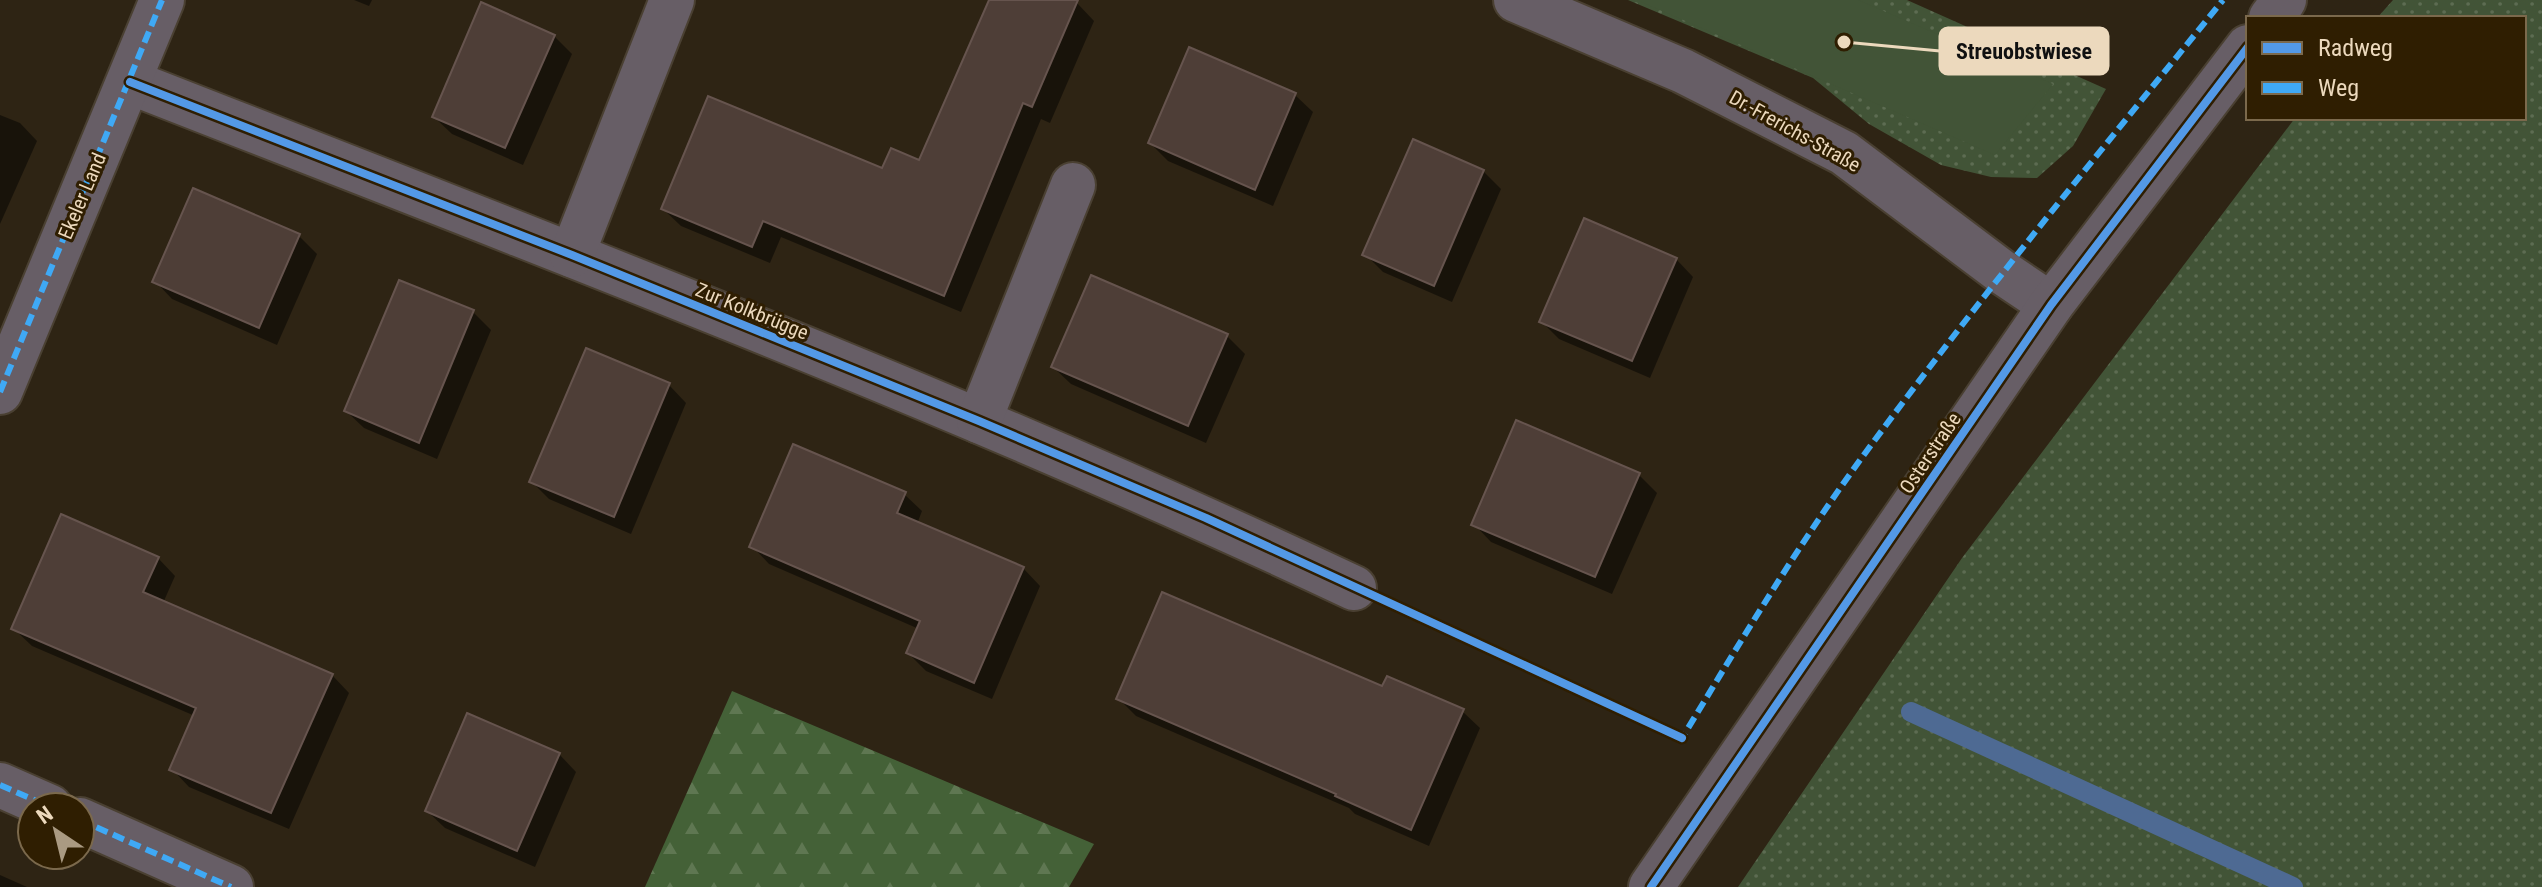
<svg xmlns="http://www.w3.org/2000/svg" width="2542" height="887" viewBox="0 0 2542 887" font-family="'Roboto Condensed',sans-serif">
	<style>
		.grass { fill: url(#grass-dots) }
		.forest { fill: url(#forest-firs) }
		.green { fill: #425437 }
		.shadow { fill: #0007 }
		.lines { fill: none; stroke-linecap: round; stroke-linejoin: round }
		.stream { stroke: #4e6a93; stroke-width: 20 }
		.building { fill: #4e3e37; stroke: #66544e; stroke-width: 2 }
		.minor-casing { stroke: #4a4032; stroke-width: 48 }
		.tertiary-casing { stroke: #4a4032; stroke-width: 48 }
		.minor { stroke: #675e66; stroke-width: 44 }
		.tertiary { stroke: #675e66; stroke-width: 44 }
		.quiet { stroke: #3fa9f5; stroke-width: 6; stroke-dasharray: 12 6; stroke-linecap: butt }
		.cycleway-casing { stroke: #2f1e01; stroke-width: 13 }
		.cycleway { stroke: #5399e6; stroke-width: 8 }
		.labels { text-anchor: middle; stroke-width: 6; stroke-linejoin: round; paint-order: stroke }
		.street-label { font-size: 20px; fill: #ecd9bd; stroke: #2f1e01 }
		.leader { fill: none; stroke: #ecd9bd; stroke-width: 3 }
		.callout-dot { fill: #ecd9bd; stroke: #2f1e01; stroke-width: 3 }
		.callout { fill: #ecd9bd; stroke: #ecd9bd; stroke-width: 3 }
		.callout-label { font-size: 22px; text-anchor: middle; font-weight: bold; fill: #111 }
	</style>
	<defs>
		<pattern id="grass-dots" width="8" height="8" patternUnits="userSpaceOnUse" patternTransform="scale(2)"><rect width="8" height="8" fill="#425437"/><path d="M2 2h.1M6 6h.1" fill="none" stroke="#5d6c52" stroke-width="1.8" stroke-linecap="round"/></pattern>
		<pattern id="forest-firs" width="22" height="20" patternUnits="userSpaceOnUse" patternTransform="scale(2)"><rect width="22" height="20" fill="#446137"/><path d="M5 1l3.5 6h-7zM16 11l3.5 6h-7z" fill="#5f7752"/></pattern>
	</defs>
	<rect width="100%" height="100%" fill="#2e2414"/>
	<g class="grass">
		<path d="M 1628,0 L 1907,0 L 2106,89 L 2073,146 L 2037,178 L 1991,177 L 1941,165 L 1869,124 L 1813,78 Z"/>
		<path d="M 2393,0 L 2542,0 L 2542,887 L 1738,887 L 1962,558 L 2295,118 L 2524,118 L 2524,18 L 2377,18 Z"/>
	</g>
	<path class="forest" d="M 732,691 L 1094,844 L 1069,887 L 645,887 Z"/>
	<path class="green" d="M 1637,0 L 1858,0 L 2053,84 L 1995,155 Z"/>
	<g class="shadow">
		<path d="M 354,0 L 372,0 L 369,6 Z"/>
		<path d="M 991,0 L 1070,0 L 1077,3 L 1094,21 L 1050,123 L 1041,119 L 961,312 L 781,237 L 770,263 L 681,226 L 663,209 L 920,163 Z"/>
		<path d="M 554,36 L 572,54 L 523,165 L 452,134 L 434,117 Z"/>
		<path d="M 1295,95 L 1313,112 L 1273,206 L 1168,161 L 1150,143 Z"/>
		<path d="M 0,115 L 20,123 L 37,141 L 0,224 Z"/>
		<path d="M 1483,171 L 1501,189 L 1452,302 L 1383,272 L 1365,254 Z"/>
		<path d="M 299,236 L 317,254 L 277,345 L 172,299 L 155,281 Z"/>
		<path d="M 1676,259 L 1693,277 L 1650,378 L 1559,339 L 1542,322 Z"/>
		<path d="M 473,312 L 491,330 L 437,459 L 364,428 L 346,411 Z"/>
		<path d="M 1227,336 L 1245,354 L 1206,443 L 1071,384 L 1053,367 Z"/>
		<path d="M 669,385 L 686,403 L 631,534 L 549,499 L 531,481 Z"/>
		<path d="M 1639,475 L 1657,493 L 1612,594 L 1491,542 L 1474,524 Z"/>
		<path d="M 904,494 L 922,511 L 917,524 L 1023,568 L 1040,586 L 992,699 L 926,671 L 908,653 L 919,629 L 769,564 L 752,546 Z"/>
		<path d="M 158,558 L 175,576 L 163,603 L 332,675 L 349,693 L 289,829 L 189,787 L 172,769 L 195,716 L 32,646 L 14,629 Z"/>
		<path d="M 1384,689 L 1462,711 L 1480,728 L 1429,846 L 1355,814 L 1349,808 L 1136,716 L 1118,698 Z"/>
		<path d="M 559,754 L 576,772 L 535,867 L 445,828 L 427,811 Z"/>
		<path d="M 0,875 L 27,887 L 0,887 Z"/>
	</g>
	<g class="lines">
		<path class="stream" d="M 1911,712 L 2293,887"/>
	</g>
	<g class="building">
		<path d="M 989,0 L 1078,0 L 1032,107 L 1023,103 L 944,296 L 763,221 L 752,247 L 661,209 L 708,96 L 882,168 L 891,148 L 919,160 Z"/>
		<path d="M 481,2 L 555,35 L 505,148 L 432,117 Z"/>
		<path d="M 1189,47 L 1296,93 L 1255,190 L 1148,143 Z"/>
		<path d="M 1413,139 L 1484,170 L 1434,286 L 1362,255 Z"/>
		<path d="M 193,188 L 300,234 L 259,328 L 152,282 Z"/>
		<path d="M 1584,218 L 1677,258 L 1632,361 L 1539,322 Z"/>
		<path d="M 1091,275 L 1228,334 L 1188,426 L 1051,367 Z"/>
		<path d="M 399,280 L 474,310 L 419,443 L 344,411 Z"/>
		<path d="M 586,348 L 670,383 L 614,517 L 529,482 Z"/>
		<path d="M 1516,420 L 1640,473 L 1595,577 L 1471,525 Z"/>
		<path d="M 793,444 L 906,492 L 897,513 L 1024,567 L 974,683 L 906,653 L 920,621 L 749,547 Z"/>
		<path d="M 61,514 L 159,557 L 143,592 L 333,674 L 271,813 L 169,770 L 196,708 L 11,629 Z"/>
		<path d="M 1162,592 L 1382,686 L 1387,676 L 1464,709 L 1411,830 L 1335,796 L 1336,794 L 1116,699 Z"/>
		<path d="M 467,713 L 560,753 L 517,851 L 425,811 Z"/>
	</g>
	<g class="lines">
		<g class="minor-casing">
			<g id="minor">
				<path d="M 1516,0 L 1683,71 L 1844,153 L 2002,272 L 2051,305"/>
				<path d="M 130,82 C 541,243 955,400 1354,588"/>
				<path d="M 572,255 L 672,0"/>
				<path d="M 0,392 L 162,0"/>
				<path d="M 979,421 L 1073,185"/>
				<path d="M 0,785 L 50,807"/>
				<path d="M 80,820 L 231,887"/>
			</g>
		</g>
		<g class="tertiary-casing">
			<g id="tertiary">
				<path d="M 2271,18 L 2284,0"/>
				<path d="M 1651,887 L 2051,305 L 2248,47"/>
			</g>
		</g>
		<use href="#minor" class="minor"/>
		<use href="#tertiary" class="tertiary"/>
		<g class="quiet">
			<path d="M 0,392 L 162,0"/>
			<path d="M 1677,735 L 1682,738 C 1741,641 1799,543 1866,452 C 1980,297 2102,149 2223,0"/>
			<path d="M 0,785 L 50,807"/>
			<path d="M 80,820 L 231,887"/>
		</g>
		<g class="cycleway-casing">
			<g id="cycleway">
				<path d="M 130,82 L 572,255 L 979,421 L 1206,518 L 1682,738"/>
				<path d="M 1651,887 L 2051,305 L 2248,47"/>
			</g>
		</g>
		<use href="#cycleway" class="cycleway"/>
	</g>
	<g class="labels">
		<g class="street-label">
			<text transform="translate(1795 131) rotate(29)" y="7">Dr.-Frerichs-Straße</text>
			<text transform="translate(82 196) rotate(-67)" y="7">Ekeler Land</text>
			<text transform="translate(752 311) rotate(22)" y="7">Zur Kolkbrügge</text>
			<text transform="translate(1930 453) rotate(-56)" y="7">Osterstraße</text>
		</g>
	</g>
	<path class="leader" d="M1844 42L1940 51"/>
	<circle class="callout-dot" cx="1844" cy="42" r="8"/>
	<rect class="callout" x="1940" y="28" width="168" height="46" rx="8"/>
	<g class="callout-label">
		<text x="2024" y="59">Streuobstwiese</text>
	</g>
	<rect x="2246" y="16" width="280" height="104" fill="#2f1e01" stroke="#7b694c" stroke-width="2"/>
	<rect x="2262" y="42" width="40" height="12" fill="#5399e6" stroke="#7b694c" stroke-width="2"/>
	<text x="2318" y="56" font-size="24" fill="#ecd9bd">Radweg</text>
	<rect x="2262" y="82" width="40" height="12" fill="#3fa9f5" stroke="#7b694c" stroke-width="2"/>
	<text x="2318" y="96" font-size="24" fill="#ecd9bd">Weg</text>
	<g transform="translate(56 831) rotate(325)"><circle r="38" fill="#2f1e01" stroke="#7b694c" stroke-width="2"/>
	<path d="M0-6L14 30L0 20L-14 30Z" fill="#aa9a82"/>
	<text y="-12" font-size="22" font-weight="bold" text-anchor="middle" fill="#ecd9bd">N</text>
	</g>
</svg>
